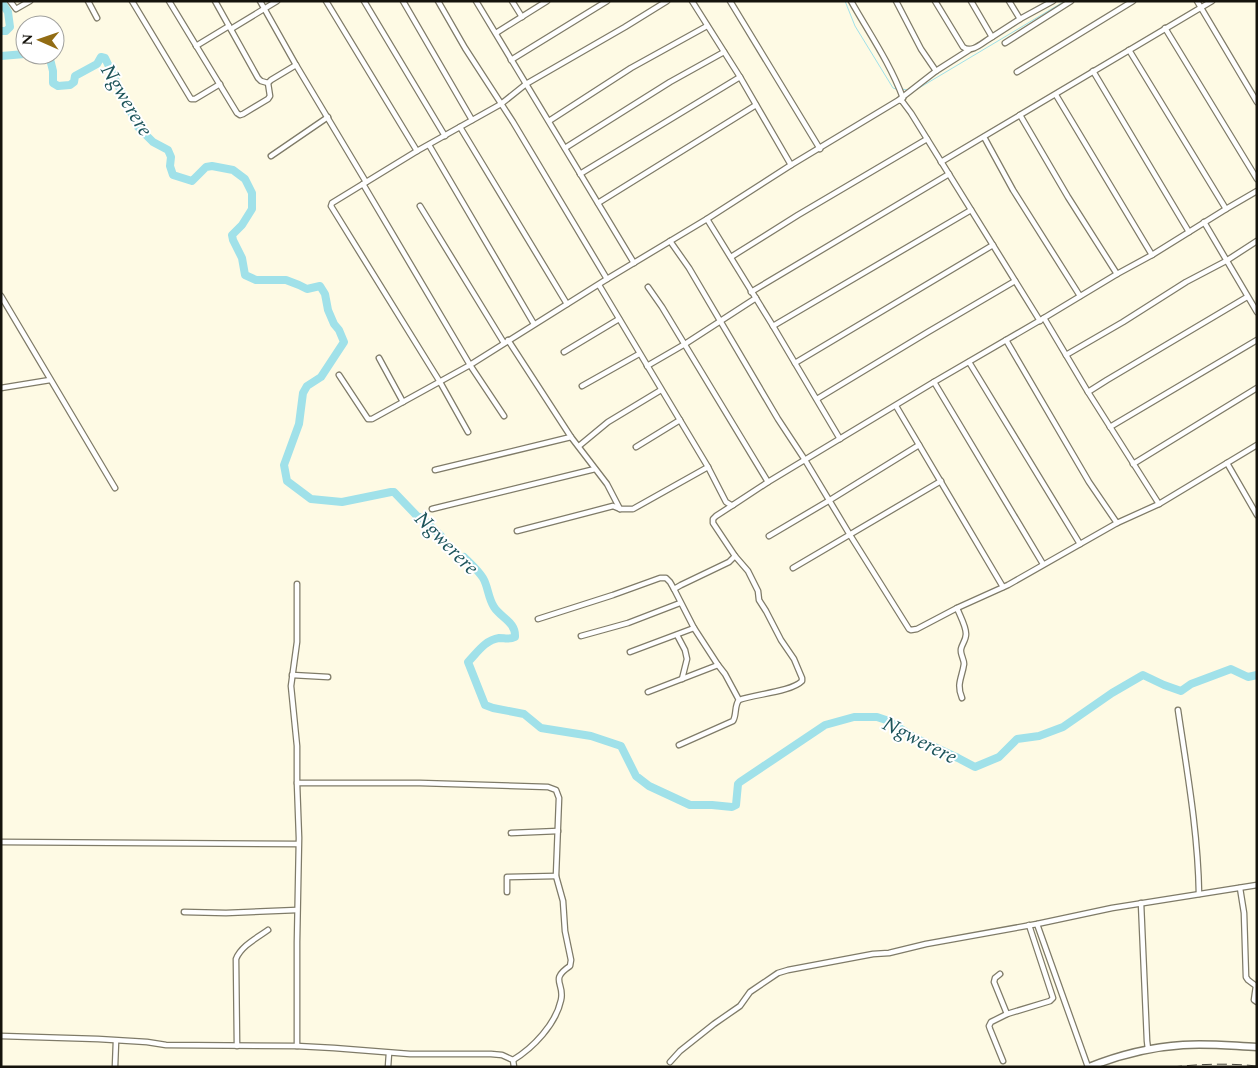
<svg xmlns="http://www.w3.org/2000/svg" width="1258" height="1068" viewBox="0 0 1258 1068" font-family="Spectral,serif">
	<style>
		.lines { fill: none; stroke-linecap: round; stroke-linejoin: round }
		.stream { stroke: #a0e1e9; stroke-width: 1 }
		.river { stroke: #a0e1e9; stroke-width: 8 }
		.minor-casing { stroke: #7f7b68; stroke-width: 7 }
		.secondary-casing { stroke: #7f7b68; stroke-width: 9 }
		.minor { stroke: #fff; stroke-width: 4.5 }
		.secondary { stroke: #fff; stroke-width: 6 }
		.rail { stroke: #48463c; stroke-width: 1; stroke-dasharray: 10 5; stroke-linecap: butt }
		.labels { text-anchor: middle; stroke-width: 4; stroke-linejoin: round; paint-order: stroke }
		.water-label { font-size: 21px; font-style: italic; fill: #1e555b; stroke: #fff }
	</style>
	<rect width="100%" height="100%" fill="#fefae4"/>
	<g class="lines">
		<g class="stream">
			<path d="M 845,1 L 855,26 L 893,88 L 896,89"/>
			<path d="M 902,89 L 907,90"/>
			<path d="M 914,91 L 1065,1"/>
		</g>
		<g class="river">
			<path d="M 1,31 L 6,31 L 10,27 L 8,12 L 1,1"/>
			<path d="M 49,55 L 53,71 L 53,83 L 58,86 L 70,85 L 74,82 L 75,76 L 97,64 L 101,57 L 105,58 L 138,127 L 153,142 L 168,150 L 171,157 L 170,166 L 173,175 L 192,181 L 206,167 L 212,166 L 233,170 L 245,179 L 252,193 L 252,209 L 242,225 L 232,235 L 233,240 L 242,258 L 245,275 L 256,280 L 286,280 L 299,285 L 307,289 L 320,286 L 325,294 L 328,310 L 334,324 L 339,330 L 344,342 L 321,377 L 307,386 L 303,393 L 299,424 L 284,465 L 287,481 L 311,499 L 342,502 L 391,492 L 394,492 L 417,516 L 422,518 L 441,536"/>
			<path d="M 1,56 L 25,54"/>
			<path d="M 464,557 C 470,563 478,570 483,578 C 488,586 488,598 494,607 C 501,618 516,622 515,637 C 509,640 505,638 499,638 C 485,640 477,653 468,662 L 485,705 L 493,708 L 524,714 L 541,728 L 591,736 L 621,746 L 636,776 L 649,786 L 690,805 L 712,805 L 732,807 L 736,805 L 738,784 L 740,782 L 825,725 L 854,717 L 877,717 L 889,721 L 915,738 L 958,758 L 975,767 L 999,757 L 1017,739 L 1039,736 L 1063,727 L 1112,693 L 1143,675 L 1164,685 L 1181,691 L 1191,684 L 1231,669 L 1248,677 L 1257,675"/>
		</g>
		<g class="minor-casing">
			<g id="minor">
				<path d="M 10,1 L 16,9 L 30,1"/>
				<path d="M 88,1 L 97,18"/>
				<path d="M 132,1 L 191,99 L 195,99 L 220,84"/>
				<path d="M 169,1 L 237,113 L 240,115 L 243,114 L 268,99 L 270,96 L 268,83 L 271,80 L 296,65"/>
				<path d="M 215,1 L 258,78 L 261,81 L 268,83"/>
				<path d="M 260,1 L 296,65 L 366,182"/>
				<path d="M 326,1 L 417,151"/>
				<path d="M 364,1 L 445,136"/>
				<path d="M 403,1 L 472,120"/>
				<path d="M 438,1 L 465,48 L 513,122 L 607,279"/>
				<path d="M 476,1 L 634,263"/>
				<path d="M 512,1 L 522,17"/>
				<path d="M 692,1 L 740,77 L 791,165"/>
				<path d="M 730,1 L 820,149"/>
				<path d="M 851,1 C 869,33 890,63 903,98"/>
				<path d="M 896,1 L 921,49 L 936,71"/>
				<path d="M 935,1 L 963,47 C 972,54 983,42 992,37"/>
				<path d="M 971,1 L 992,37 L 1020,19 L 1053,1"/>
				<path d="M 1009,1 L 1020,19"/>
				<path d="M 1197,1 L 1257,102"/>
				<path d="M 1165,28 L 1257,179"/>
				<path d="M 231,29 L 277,1"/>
				<path d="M 496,33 L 547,1"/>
				<path d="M 1005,43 L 1071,1"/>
				<path d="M 196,46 L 229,26"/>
				<path d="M 1129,50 L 1226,209"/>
				<path d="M 511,60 L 607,1"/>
				<path d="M 1093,71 L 1189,232"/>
				<path d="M 1017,72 L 1133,1"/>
				<path d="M 1056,95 L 1152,255"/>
				<path d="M 900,99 L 936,71 L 969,50"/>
				<path d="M 1020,115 L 1068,197 L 1117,274"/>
				<path d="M 549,121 L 631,68 L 707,26"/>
				<path d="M 460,127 L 567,304"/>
				<path d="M 984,137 L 1013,190 L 1080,296"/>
				<path d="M 429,145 L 534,324"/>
				<path d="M 565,148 L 670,82 L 724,52"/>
				<path d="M 271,156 L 328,117"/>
				<path d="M 941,162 L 1212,1"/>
				<path d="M 580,174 L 740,77"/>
				<path d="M 363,184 L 470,365 L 504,416"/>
				<path d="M 598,203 L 756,105"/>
				<path d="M 420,206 L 504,343"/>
				<path d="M 707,219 L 773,326 L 840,439"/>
				<path d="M 1204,222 L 1257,312"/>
				<path d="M 670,241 L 689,268 L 778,419 L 805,460 L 850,535 L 909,629 L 911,630 L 917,629 L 957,608 L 1008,585 L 1117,523 L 1159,504 L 1257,445"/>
				<path d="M 731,257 L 798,215 L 927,139"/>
				<path d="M 599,285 L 708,467 L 726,502 L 731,505 L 733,505 L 768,482 L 934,382 L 1044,318 L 1117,274 L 1152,255 L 1226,209 L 1257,191"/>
				<path d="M 648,287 L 662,307 L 768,482"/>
				<path d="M 751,292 L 949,174"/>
				<path d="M 1,296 L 115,488"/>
				<path d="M 1044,318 L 1088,392 L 1159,504"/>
				<path d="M 773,326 L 971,210"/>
				<path d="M 508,340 L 571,437 L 607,484 L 620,509"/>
				<path d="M 1006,340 L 1089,482 L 1117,523"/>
				<path d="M 564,352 L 619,319"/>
				<path d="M 1066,355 L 1123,322 L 1186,282 L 1226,261 L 1257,241"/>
				<path d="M 379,358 L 403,402"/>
				<path d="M 969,362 L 1080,544"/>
				<path d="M 795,363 L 993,245"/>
				<path d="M 647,366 L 685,344 L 756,298"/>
				<path d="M 339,375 L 368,419 L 372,419 L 470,365 L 607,279 L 707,219 L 791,165 L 899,100 L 902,101 L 911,113 L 1040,321"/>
				<path d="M 934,382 L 1043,564"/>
				<path d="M 582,386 L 639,354"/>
				<path d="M 1,388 L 50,380"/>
				<path d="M 1088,392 L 1107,380 L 1247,297"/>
				<path d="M 817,399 L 928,332 L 1015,281"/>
				<path d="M 896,406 L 1003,587"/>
				<path d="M 1110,427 L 1257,340"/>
				<path d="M 468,432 L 440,382 L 331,206 L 332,203 L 417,151 L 501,104 L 526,84 L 625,27 L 667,1"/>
				<path d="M 579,446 L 608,422 L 661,390"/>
				<path d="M 636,447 L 680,420"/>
				<path d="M 1227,463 L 1257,515"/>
				<path d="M 1133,464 L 1257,388"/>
				<path d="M 435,470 L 571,437"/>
				<path d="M 432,509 L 595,469"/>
				<path d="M 517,531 L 613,506 L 620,509 L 633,509 L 708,467"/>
				<path d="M 769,536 L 830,500 L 919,445"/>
				<path d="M 793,568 L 941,481"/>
				<path d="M 957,608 C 960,616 966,626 966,634 C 966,640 962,644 961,649 C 960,654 964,659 964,664 C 962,678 956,684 962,698"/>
				<path d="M 538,619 L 613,595 L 660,578 L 666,578 L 670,582 L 674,589"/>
				<path d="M 677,635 L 685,650 L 687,659 L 682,679"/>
				<path d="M 581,636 L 628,623 L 680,603"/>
				<path d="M 630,652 L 694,628"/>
				<path d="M 718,665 L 725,674 L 739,700"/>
				<path d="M 292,675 L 328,677"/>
				<path d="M 648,692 L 718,665 L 694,628 L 674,589 L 681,585 L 729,562 L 735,556 L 713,523 L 713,519 L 716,516 L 733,505"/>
				<path d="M 1178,710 C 1187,771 1198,832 1199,894"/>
				<path d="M 679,745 L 733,721 C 737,714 734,706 739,700 C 755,694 791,692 802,681 L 802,678 L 794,659 L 781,640 L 766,611 L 759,600 L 758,591 L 748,571 L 735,556"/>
				<path d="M 297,783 L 297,746 L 291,686 L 297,642 L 297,584"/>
				<path d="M 511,833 L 558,831"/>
				<path d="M 1,842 L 298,844"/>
				<path d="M 1240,888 L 1244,913 L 1246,977 L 1248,980 L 1256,986 L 1254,1000 L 1257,1002"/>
				<path d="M 507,892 L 507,877 L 556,876"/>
				<path d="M 1141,903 L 1147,1041 L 1148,1049"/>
				<path d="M 184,912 L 226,913 L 297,910"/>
				<path d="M 1037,924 L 1088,1067"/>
				<path d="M 1000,974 L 995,978 L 994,982 L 1007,1014"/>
				<path d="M 1,1036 L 98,1039 L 147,1042 L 166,1045 L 297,1046 L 334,1048 L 410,1054 L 491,1054 L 502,1055 L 513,1060 L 514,1067"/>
				<path d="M 237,1046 L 236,959 C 241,946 257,938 268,930"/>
				<path d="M 297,1046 L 297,942 L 299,838 L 297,783 L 420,783 L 548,787 L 556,790 L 559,798 L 556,876 L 563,901 L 565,931 L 571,960 L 570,966 C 549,980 565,983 561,1000 C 556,1024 533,1048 513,1060"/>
				<path d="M 1003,1061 L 990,1029 L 989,1026 L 991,1022 L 1007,1014 L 1050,1001 L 1053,998 L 1029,925"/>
				<path d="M 670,1062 L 680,1051 L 714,1024 L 740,1006 L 750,992 L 778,973 L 788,970 L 873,954 L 889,953 L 926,944 L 1037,924 L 1112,908 L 1257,885"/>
				<path d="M 115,1067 L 116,1041"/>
				<path d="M 388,1067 L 389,1053"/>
			</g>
		</g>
		<g class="secondary-casing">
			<path id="secondary" d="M 1089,1067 C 1119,1055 1151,1047 1183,1045 C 1207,1043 1233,1046 1257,1047"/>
		</g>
		<use href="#minor" class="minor"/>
		<use href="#secondary" class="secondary"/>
		<path class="rail" d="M 1172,1067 C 1200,1064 1229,1063 1257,1066"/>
	</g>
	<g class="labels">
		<g class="water-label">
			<text transform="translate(127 100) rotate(59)" y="7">Ngwerere</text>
			<text transform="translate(447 543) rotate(45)" y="7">Ngwerere</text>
			<text transform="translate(920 740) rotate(27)" y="7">Ngwerere</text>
		</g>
	</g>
	<rect width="1258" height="1068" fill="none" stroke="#15130c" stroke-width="5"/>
	<g transform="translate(40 40) rotate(272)"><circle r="24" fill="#ffffff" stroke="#a1a19e"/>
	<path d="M0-4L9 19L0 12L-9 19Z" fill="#926c13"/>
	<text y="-8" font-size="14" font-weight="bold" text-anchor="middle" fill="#15130c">N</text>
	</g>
</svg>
